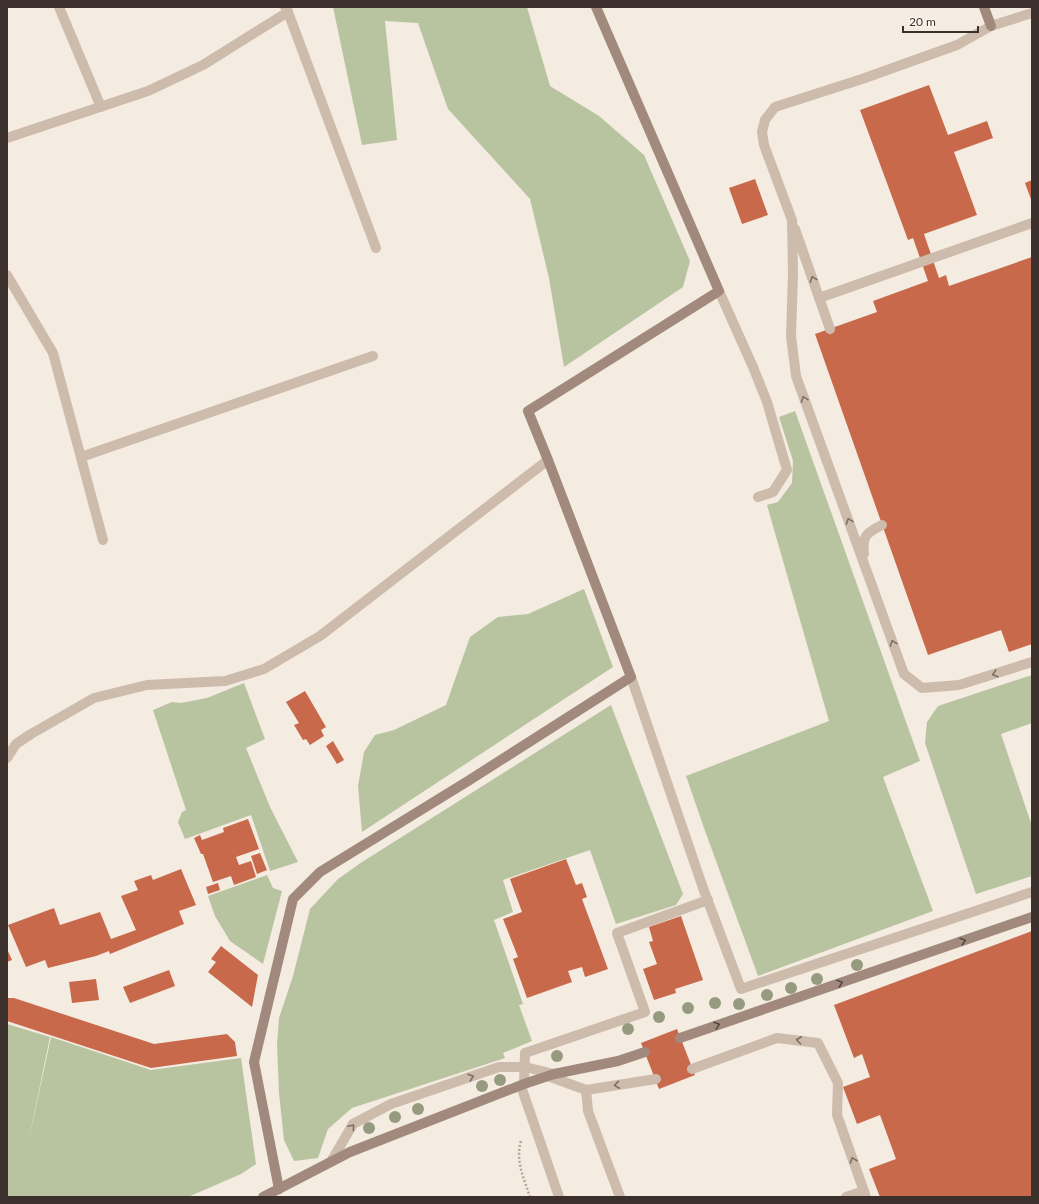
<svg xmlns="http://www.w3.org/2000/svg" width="1039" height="1204" viewBox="0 0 1039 1204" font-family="Lato,sans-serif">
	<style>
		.green { fill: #b8c4a0 }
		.building { fill: #c8694b }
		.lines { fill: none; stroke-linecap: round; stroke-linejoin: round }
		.path { stroke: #b9a596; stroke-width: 2.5; stroke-dasharray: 2 2; stroke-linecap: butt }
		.lane { stroke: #cdbbac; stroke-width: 10 }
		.street { stroke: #cdbbac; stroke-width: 10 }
		.secondary { stroke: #a18a7d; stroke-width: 10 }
		.tree { fill: #969b7f }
		.oneway { stroke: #7d6f65 }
		.oneway2 { stroke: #544640 }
	</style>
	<rect width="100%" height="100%" fill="#f4ebe1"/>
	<g class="green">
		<path d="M 333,7 L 527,7 L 550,86 L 599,116 L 644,155 L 690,261 L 683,287 L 564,367 L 549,278 L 530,199 L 448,109 L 418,23 L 385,21 L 397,140 L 362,145 Z"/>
		<path d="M 795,411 L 920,761 L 883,777 L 933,911 L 758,976 L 704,828 L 686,776 L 829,721 L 767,505 L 778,502 L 792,483 L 793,461 L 779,417 Z"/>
		<path d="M 584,589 L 613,667 L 362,832 L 358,786 L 364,752 L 375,735 L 394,730 L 446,705 L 470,637 L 498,617 L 528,614 Z"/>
		<path d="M 1032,675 L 1032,723 L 1001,734 L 1032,826 L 1032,876 L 976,894 L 925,743 L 927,722 L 938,706 Z"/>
		<path d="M 244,683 L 265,739 L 246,748 L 270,807 L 298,862 L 270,871 L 251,815 L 185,839 L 178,822 L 182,812 L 186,810 L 153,710 L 172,702 L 181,703 L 207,698 Z"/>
		<path d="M 611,705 L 683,894 L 676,905 L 616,924 L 590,850 L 503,880 L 513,912 L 494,920 L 523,1004 L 519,1005 L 532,1041 L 503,1053 L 505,1058 L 352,1108 L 328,1129 L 318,1158 L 294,1161 L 284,1140 L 279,1093 L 277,1045 L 279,1018 L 293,976 L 310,909 L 338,879 L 362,862 Z"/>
		<path d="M 267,875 L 273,888 L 282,891 L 263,964 L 230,941 L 215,916 L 208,896 Z"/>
		<path d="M 7,1024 L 50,1037 L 27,1148 L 51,1037 L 151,1070 L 241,1058 L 256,1164 L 241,1174 L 188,1197 L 7,1197 Z"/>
	</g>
	<g class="building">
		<path d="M 929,85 L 948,135 L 987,121 L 993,138 L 954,152 L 977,215 L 924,234 L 939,278 L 946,275 L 949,286 L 1032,257 L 1032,644 L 1009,652 L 1001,630 L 928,655 L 815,334 L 877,312 L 873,301 L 928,281 L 913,238 L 908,240 L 860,110 Z"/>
		<path d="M 755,179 L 768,215 L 742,224 L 729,188 Z"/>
		<path d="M 1032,180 L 1032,202 L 1025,183 Z"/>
		<path d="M 305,691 L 326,727 L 321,730 L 324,736 L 310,745 L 306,739 L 303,740 L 294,725 L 299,723 L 286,702 Z"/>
		<path d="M 333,741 L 344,760 L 337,764 L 326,746 Z"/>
		<path d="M 248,819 L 259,849 L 236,857 L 239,865 L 251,861 L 256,877 L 234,885 L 231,876 L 213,882 L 203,854 L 201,854 L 194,838 L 200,835 L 202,840 L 224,832 L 223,828 Z"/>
		<path d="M 260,853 L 267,870 L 257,874 L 251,856 Z"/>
		<path d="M 566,859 L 576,885 L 582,883 L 587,897 L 582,899 L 608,969 L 585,977 L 582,967 L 568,971 L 572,982 L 527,998 L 513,959 L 518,957 L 503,919 L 522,912 L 510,879 Z"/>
		<path d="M 181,869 L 196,905 L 179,911 L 184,924 L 110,954 L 109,951 L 96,956 L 48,968 L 45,960 L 26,967 L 8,925 L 54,908 L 60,925 L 100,912 L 111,939 L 136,930 L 121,896 L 138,890 L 134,881 L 151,875 L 153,880 Z"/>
		<path d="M 218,883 L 220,890 L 208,894 L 206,887 Z"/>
		<path d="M 681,916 L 703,980 L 675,989 L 676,993 L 654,1000 L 643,969 L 657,964 L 649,942 L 653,941 L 649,927 Z"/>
		<path d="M 1032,931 L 1032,1197 L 880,1197 L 869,1169 L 896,1159 L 880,1115 L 857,1124 L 843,1087 L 870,1077 L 862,1054 L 854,1058 L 834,1005 Z"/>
		<path d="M 221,946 L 258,975 L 252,1007 L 208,972 L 216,962 L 211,959 Z"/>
		<path d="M 7,949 L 12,960 L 7,962 Z"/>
		<path d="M 169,970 L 175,986 L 130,1003 L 123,987 Z"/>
		<path d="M 96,979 L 99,1000 L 72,1003 L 69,982 Z"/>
		<path d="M 7,998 L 14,998 L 154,1044 L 227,1034 L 235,1042 L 237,1056 L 151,1068 L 7,1021 Z"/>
		<path d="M 677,1029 L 695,1075 L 659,1089 L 641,1043 Z"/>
	</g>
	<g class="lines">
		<path class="path" d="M 521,1141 C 515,1160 524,1179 530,1197"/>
		<g class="lane">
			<path d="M 1032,13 L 991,26 L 957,45 L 862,79 L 775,107 L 765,120 L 762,132 L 764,145 L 792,220 L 793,274 L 791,336 L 796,376 L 904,674 L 922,688 L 959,685 L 1032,662"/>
			<path d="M 795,229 L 830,329"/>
			<path d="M 719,291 L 753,367 L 767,402 L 787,470 L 773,492 L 758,497"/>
			<path d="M 819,298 L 1032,223"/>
			<path d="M 864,554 C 862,536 866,533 882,525"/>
			<path d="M 631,677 L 703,888 L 741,989 L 1032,892"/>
			<path d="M 692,1069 L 777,1038 L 818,1043 L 838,1083 L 837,1115 L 866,1197"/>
			<path d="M 548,1076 L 586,1090 L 656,1079"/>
			<path d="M 524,1084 L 525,1053 L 645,1012 L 617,933 L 708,900"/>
			<path d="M 586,1090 L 588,1111 L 620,1197"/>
			<path d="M 332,1160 L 353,1124 L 391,1104 L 499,1067 L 525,1067 L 554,1074"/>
			<path d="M 846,1197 L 864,1191"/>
		</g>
		<g class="street">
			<path d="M 59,7 L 101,107"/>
			<path d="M 285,7 L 288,12 L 376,248"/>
			<path d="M 7,138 L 148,91 L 203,65 L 288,12"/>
			<path d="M 7,275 L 53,353 L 103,540"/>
			<path d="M 81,457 L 373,356"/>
			<path d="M 7,758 L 16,744 L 31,734 L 94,698 L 147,685 L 225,681 L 264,669 L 320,636 L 548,460"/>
			<path d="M 521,1086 L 559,1197"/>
		</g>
		<g class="secondary">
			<path d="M 984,7 L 991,26"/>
			<path d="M 680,1038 L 1032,917"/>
			<path d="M 279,1189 L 254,1062 L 293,899 L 320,872 L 468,781 L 631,677 L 548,460 L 528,411 L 719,291 L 596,7"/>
			<path d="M 263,1197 L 350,1152 L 524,1084 L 554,1074 L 618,1061 L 645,1052"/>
		</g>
	</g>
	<g class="tree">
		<circle cx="857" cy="965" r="6"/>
		<circle cx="817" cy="979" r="6"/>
		<circle cx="791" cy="988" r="6"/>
		<circle cx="767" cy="995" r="6"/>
		<circle cx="715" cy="1003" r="6"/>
		<circle cx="739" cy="1004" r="6"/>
		<circle cx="688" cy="1008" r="6"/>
		<circle cx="659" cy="1017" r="6"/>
		<circle cx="628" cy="1029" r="6"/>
		<circle cx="557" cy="1056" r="6"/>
		<circle cx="500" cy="1080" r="6"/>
		<circle cx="482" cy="1086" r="6"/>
		<circle cx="418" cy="1109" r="6"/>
		<circle cx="395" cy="1117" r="6"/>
		<circle cx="369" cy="1128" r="6"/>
	</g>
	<defs><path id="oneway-chevron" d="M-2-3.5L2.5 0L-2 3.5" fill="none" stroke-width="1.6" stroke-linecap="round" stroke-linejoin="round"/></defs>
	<g class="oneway">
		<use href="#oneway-chevron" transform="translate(813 279) rotate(-110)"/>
		<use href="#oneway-chevron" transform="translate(804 399) rotate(-110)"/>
		<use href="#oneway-chevron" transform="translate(849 521) rotate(-110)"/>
		<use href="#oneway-chevron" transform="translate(893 643) rotate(-110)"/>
		<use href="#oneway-chevron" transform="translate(995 674) rotate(163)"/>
		<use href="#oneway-chevron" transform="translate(799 1040) rotate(-173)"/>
		<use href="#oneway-chevron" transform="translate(471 1077) rotate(-19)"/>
		<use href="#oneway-chevron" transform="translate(617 1085) rotate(172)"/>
		<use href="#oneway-chevron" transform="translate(352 1127) rotate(-50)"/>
		<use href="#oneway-chevron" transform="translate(853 1160) rotate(-109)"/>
	</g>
	<g class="oneway2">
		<use href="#oneway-chevron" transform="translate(963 941) rotate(-19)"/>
		<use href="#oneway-chevron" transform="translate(840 983) rotate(-19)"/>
		<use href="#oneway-chevron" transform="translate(717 1025) rotate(-19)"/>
	</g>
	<rect width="1039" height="1204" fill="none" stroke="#3b302b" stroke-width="16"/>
	<path d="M903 26v6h75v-6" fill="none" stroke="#3b302b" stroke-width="2"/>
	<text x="909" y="26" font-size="12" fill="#3b302b" stroke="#fbf5ee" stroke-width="3" paint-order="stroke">20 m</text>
</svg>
